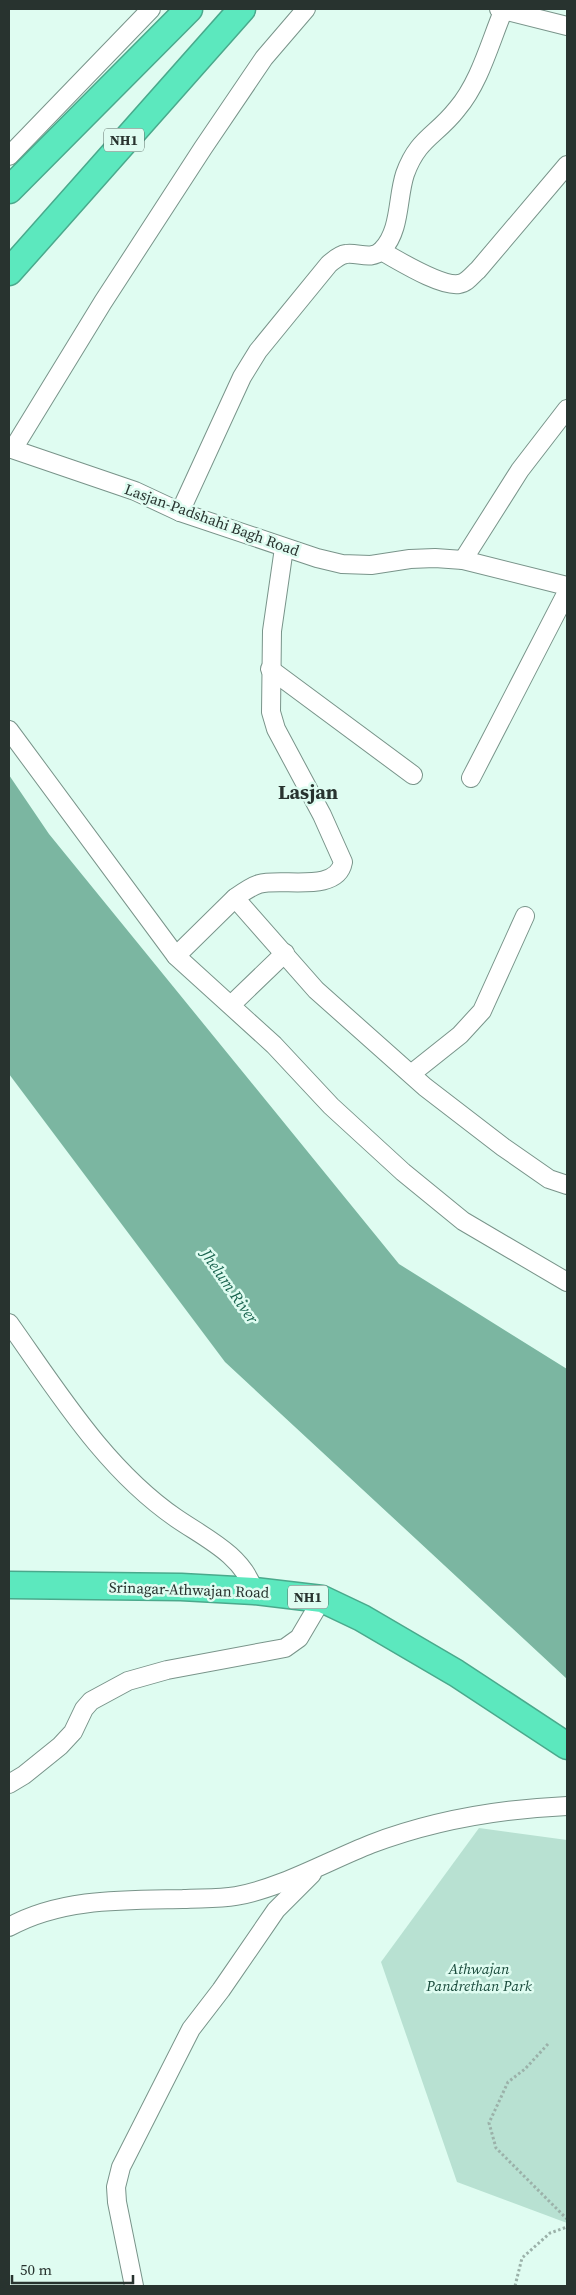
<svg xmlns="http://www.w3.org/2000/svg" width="576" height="2295" viewBox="0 0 576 2295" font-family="'Source Serif 4',serif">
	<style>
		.green { fill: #b8e1d2 }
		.water { fill: #7bb6a1 }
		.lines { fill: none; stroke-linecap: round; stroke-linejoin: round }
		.minor-casing { stroke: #79948a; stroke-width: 20 }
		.highway-casing { stroke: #4aa98c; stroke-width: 29 }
		.path { stroke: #9bb1a9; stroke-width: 3; stroke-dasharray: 2.5 2.5; stroke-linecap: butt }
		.minor { stroke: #fff; stroke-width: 18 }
		.highway { stroke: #5ce8be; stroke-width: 26 }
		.labels { text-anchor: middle; stroke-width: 5; stroke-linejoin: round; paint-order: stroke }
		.shield { fill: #dffcf1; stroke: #5f6f69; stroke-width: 1 }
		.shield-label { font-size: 14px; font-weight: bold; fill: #28332f }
		.street-label { font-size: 15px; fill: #28332f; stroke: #dffcf1 }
		.park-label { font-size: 15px; font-style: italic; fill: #194a3b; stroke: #dffcf1 }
		.water-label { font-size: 16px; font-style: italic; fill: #1b6550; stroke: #dffcf1 }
		.district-label { font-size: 20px; font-weight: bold; fill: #28332f; stroke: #dffcf1 }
	</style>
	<rect width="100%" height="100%" fill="#dffcf1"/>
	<path class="green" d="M 479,1828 L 567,1840 L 567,2223 L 457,2182 L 381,1962 Z"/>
	<path class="water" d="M 9,775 L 49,834 L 399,1264 L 567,1369 L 567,1679 L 225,1362 L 9,1074 Z"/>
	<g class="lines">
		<g class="minor-casing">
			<g id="minor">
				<path d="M 499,9 L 567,26"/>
				<path d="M 9,156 L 151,9"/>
				<path d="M 381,251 C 398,260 440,287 459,284 C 467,283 472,275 478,270 L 567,165"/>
				<path d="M 9,448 L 135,491 L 180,512 L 317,558 L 342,564 L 371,565 L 410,559 L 435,558 L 463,560 L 567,586"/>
				<path d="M 13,449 L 103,302 L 203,148 L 264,58 L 306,9"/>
				<path d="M 180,512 L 242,377 L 258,351 L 329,264 C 334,260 339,255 346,254 C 358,252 371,261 382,250 C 401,230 397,198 405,174 C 418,138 436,136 457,109 C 480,82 490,42 504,9"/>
				<path d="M 284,548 L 272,631 L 271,712 L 276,729 L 322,815 L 343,862 C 337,894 281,877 259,884 C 250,887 242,893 235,898 L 316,990 L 425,1087 L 503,1147 L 549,1179 L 567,1185"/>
				<path d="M 463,560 L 520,470 L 567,409"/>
				<path d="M 270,669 L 413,775"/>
				<path d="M 9,730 L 176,956 L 274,1045 L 331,1106 L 403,1172 L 463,1221 L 567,1282"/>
				<path d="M 471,778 L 567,592"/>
				<path d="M 176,956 L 235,898"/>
				<path d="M 231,1005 L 285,953"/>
				<path d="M 411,1074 L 460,1035 L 482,1011 L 525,916"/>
				<path d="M 9,1323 C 58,1392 105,1469 176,1518 C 205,1538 243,1555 254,1591"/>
				<path d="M 9,1784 L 24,1775 L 60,1746 L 73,1732 L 84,1709 L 91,1701 L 128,1681 L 167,1670 L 285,1648 L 299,1638 L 322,1599"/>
				<path d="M 9,1927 C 61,1898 125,1900 183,1899 C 200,1898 219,1899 236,1896 C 281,1888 328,1861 371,1844 C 434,1820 500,1809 567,1806"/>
				<path d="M 134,2286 L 117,2202 L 116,2187 L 121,2167 L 191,2029 L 221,1990 L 276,1910 L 312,1874"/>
			</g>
		</g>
		<g class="highway-casing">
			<g id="highway">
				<path d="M 9,190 L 189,9"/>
				<path d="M 9,272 L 242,9"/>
				<path d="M 9,1585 L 181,1587 L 254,1591 L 322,1599 L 362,1618 L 456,1673 L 567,1746"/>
			</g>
		</g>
		<g class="path">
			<path d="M 548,2044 L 525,2069 L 508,2082 L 489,2123 L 496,2148 L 567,2219"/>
			<path d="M 515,2286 L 522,2258 L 550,2233 L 567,2227"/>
		</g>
		<use href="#minor" class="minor"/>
		<use href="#highway" class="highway"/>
	</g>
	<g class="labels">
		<g class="shield">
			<rect x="104" y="128.5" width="40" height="23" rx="4"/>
			<rect x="288" y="1585.5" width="40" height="23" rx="4"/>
		</g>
		<g class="shield-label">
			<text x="124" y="145">NH1</text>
			<text x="308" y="1602">NH1</text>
		</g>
		<g class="street-label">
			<text transform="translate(212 520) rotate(20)" y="5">Lasjan-Padshahi Bagh Road</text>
			<text transform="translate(189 1590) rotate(2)" y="5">Srinagar-Athwajan Road</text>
		</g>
		<g class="park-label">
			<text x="479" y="1974">Athwajan<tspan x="479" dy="17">Pandrethan Park</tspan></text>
		</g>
		<g class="water-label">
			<text transform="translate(230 1286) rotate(55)" y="6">Jhelum River</text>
		</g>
		<g class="district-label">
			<text x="308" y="799">Lasjan</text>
		</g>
	</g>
	<rect width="576" height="2295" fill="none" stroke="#28332f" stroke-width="20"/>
	<path d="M12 2275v8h121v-8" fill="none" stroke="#28332f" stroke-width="2.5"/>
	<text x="20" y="2275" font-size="15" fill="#28332f" stroke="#dffcf1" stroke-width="4" paint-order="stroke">50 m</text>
</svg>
